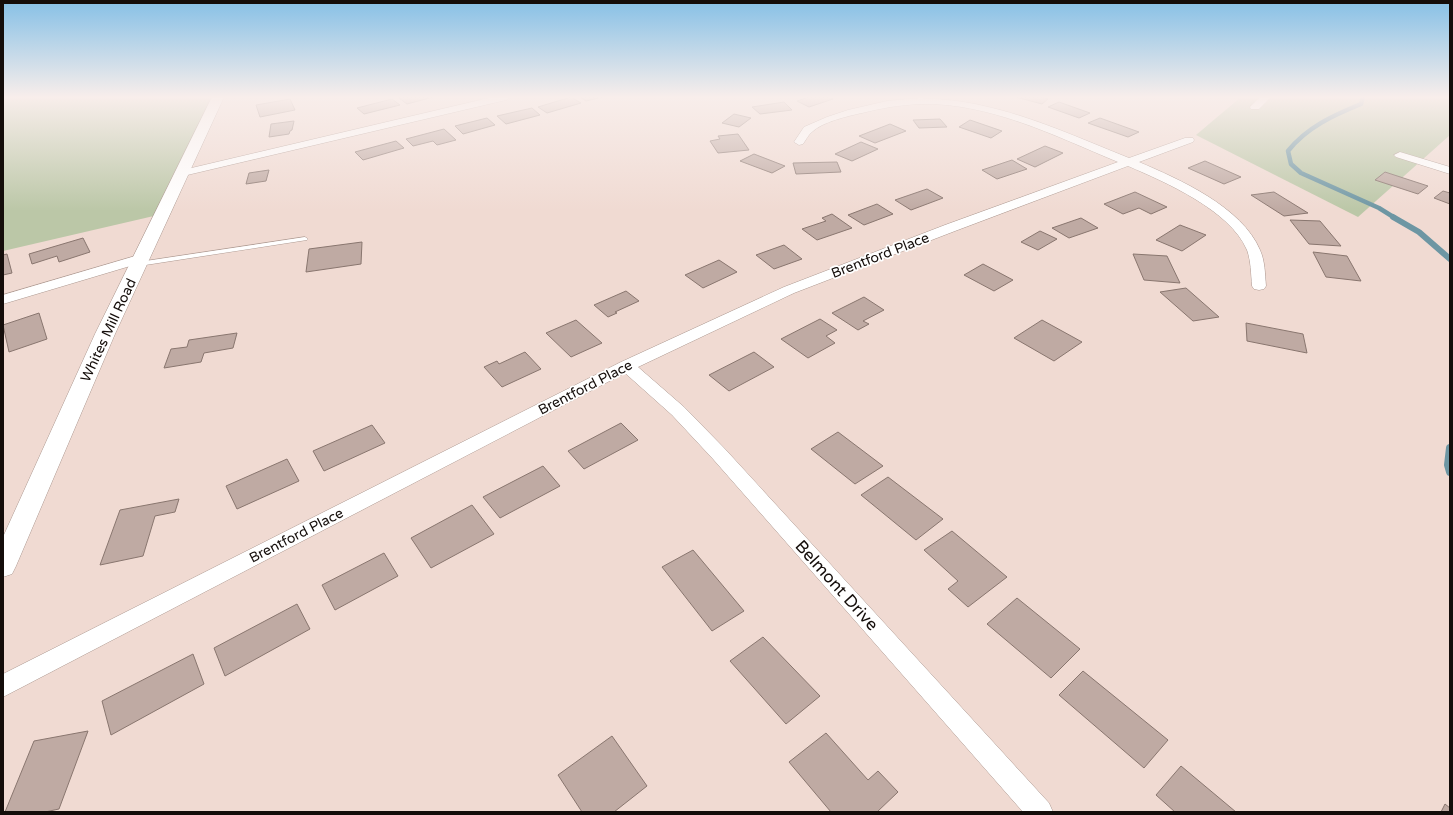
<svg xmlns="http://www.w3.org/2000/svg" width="1453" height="815" viewBox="0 0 1453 815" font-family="'Varela Round',sans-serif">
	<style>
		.green { fill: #bbc7a7 }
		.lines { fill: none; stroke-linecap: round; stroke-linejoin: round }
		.stream-far2 { stroke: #6d96a3; stroke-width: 4.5 }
		.stream-far1 { stroke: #6d96a3; stroke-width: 6 }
		.stream { stroke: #6d96a3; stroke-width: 8 }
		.building { fill: #bfaaa3; stroke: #89766f }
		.lane-casing { stroke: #ac9890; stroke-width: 1 }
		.street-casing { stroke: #ac9890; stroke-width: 1 }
		.secondary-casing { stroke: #ac9890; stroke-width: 1 }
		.lane { fill: #fff; fill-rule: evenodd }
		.street { fill: #fff; fill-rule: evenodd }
		.secondary { fill: #fff; fill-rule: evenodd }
		.labels { text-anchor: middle; stroke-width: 3.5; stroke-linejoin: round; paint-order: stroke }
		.street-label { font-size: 14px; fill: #140d0a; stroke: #fff }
		.near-street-label { font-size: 17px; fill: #140d0a; stroke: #fff }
	</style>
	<rect width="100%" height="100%" fill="#f0dad2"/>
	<g class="green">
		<path d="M 3,97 L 223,97 L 171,212 L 3,251 Z"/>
		<path d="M 1241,97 L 1450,97 L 1450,135 L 1358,217 L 1196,135 Z"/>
	</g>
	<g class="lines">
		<path class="stream-far2" d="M 1363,97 L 1361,104 C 1334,115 1307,127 1288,151 L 1291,164 L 1301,173 L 1379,208 L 1395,218"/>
		<path class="stream-far1" d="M 1393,217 L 1419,232 L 1450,259"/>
		<path class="stream" d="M 1450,448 L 1448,465 L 1450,472"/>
	</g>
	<g class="building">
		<path d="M 402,97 L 433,97 L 407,104 L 399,98 Z"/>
		<path d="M 571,97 L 581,103 L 547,113 L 538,107 Z"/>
		<path d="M 580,97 L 603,97 L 586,101 Z"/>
		<path d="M 809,97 L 829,97 L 833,99 L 809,107 L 797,101 Z"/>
		<path d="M 1016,97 L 1042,97 L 1048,99 L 1042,104 Z"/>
		<path d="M 290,99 L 295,110 L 260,117 L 256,105 Z"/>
		<path d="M 392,99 L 400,105 L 364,114 L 357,108 Z"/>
		<path d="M 784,102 L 792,110 L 760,114 L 752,107 Z"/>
		<path d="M 1059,102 L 1090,113 L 1079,118 L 1048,107 Z"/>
		<path d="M 532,108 L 540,115 L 506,124 L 497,116 Z"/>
		<path d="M 734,114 L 751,118 L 739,127 L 722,123 Z"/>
		<path d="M 487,118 L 495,125 L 463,134 L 455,126 Z"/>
		<path d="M 1100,118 L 1139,132 L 1128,137 L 1088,123 Z"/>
		<path d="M 940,119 L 947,127 L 919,128 L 913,120 Z"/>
		<path d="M 970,120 L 1002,131 L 991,138 L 959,127 Z"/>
		<path d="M 294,121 L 292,130 L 290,131 L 289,134 L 269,137 L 271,124 Z"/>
		<path d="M 890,124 L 906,131 L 875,143 L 859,136 Z"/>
		<path d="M 444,129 L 456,140 L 437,145 L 433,141 L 413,146 L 406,139 Z"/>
		<path d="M 738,134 L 749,150 L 718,153 L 710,141 L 720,139 L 718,136 Z"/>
		<path d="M 396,141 L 404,148 L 363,160 L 355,152 Z"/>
		<path d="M 861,142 L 878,149 L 852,161 L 835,154 Z"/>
		<path d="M 1045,146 L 1063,153 L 1035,167 L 1017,159 Z"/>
		<path d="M 754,154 L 785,166 L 772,173 L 740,161 Z"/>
		<path d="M 1012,160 L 1027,169 L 997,179 L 982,170 Z"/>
		<path d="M 1205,161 L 1241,177 L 1224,184 L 1188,168 Z"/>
		<path d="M 837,162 L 841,172 L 796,174 L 793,163 Z"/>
		<path d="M 269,170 L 266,181 L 246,184 L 249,173 Z"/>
		<path d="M 1385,172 L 1428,186 L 1418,194 L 1375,180 Z"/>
		<path d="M 927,189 L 943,198 L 911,210 L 895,200 Z"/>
		<path d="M 1443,191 L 1450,193 L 1450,204 L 1434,198 Z"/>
		<path d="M 1135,192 L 1167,207 L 1151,214 L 1139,208 L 1123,214 L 1104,204 Z"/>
		<path d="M 1274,192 L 1308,213 L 1284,216 L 1251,195 Z"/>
		<path d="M 877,204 L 893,214 L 864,225 L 848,215 Z"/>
		<path d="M 832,214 L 852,228 L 817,240 L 802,229 L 826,221 L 822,218 Z"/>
		<path d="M 1081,218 L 1098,228 L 1069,238 L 1052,228 Z"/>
		<path d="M 1290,220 L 1320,221 L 1341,246 L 1309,244 Z"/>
		<path d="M 1180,225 L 1206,235 L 1182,251 L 1156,240 Z"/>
		<path d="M 1040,231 L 1057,239 L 1038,250 L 1021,242 Z"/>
		<path d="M 83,238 L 90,252 L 59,262 L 57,256 L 32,264 L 29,254 Z"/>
		<path d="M 362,242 L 361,264 L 306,272 L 309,249 Z"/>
		<path d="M 784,245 L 802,259 L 774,269 L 756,255 Z"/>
		<path d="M 1313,252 L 1347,256 L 1361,281 L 1326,277 Z"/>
		<path d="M 7,254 L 12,273 L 3,275 L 3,255 Z"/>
		<path d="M 1133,254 L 1167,256 L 1180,283 L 1144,280 Z"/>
		<path d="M 719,260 L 737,272 L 703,288 L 685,275 Z"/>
		<path d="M 983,264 L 1013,280 L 994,291 L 964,275 Z"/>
		<path d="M 1186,288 L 1219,317 L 1193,321 L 1160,292 Z"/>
		<path d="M 626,291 L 639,301 L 615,312 L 617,313 L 608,317 L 594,305 Z"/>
		<path d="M 864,297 L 884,310 L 863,321 L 869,324 L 858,330 L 832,313 Z"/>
		<path d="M 39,313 L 47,339 L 9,352 L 3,325 Z"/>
		<path d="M 820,319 L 837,330 L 826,336 L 835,343 L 808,358 L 781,339 Z"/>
		<path d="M 576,320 L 602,343 L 571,357 L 546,333 Z"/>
		<path d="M 1042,320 L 1082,342 L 1054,361 L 1014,338 Z"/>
		<path d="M 1246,323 L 1303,334 L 1307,353 L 1247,341 Z"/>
		<path d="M 237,333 L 233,348 L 204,353 L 201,362 L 164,368 L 171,349 L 187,347 L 189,340 Z"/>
		<path d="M 525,352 L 541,369 L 502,387 L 484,367 L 497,361 L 499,364 Z"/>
		<path d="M 754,352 L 774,367 L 729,391 L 709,375 Z"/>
		<path d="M 621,423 L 638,440 L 584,469 L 568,451 Z"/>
		<path d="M 372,425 L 385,443 L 324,471 L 313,451 Z"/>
		<path d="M 838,432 L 883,466 L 855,484 L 811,449 Z"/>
		<path d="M 287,459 L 299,481 L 237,509 L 226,486 Z"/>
		<path d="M 543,466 L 560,486 L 500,518 L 483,497 Z"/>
		<path d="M 888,477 L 943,519 L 916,540 L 861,495 Z"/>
		<path d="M 179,499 L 175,512 L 155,516 L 143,556 L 100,565 L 120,510 Z"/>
		<path d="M 472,505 L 494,534 L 431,568 L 411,538 Z"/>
		<path d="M 952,531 L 1007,577 L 968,607 L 948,589 L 958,581 L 924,550 Z"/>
		<path d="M 693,550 L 744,611 L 712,631 L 662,567 Z"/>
		<path d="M 384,553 L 398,576 L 335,610 L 322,585 Z"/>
		<path d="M 1017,598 L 1080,649 L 1051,678 L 987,624 Z"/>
		<path d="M 297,604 L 310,629 L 225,676 L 214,648 Z"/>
		<path d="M 763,637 L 820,696 L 786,724 L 730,661 Z"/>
		<path d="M 193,654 L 204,684 L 111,735 L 102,701 Z"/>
		<path d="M 1083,671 L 1168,740 L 1144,768 L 1059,695 Z"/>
		<path d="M 88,731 L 59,809 L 45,812 L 5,812 L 34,741 Z"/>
		<path d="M 826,733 L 868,780 L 878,771 L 898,792 L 877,812 L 831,812 L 789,762 Z"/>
		<path d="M 612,736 L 647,786 L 614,812 L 582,812 L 558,775 Z"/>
		<path d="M 1181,766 L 1236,812 L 1175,812 L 1156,795 Z"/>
		<path d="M 1445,804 L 1450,808 L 1450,812 L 1441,812 Z"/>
	</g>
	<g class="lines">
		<g class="lane-casing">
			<path id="lane" d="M 305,237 L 308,239 L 307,240 L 139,266 L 136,264 L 139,262 Z"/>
		</g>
		<g class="street-casing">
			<g id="street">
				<path d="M 493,97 L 511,97 L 506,100 L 183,176 L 179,175 L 177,173 L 179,171 L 183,170 Z"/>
				<path d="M 1260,97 L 1271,97 L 1259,109 L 1251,109 L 1250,107 Z"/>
				<path d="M 920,98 C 942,99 963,101 984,106 C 1034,117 1081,139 1129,158 L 1185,138 L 1193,138 L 1194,140 L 1193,142 L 1139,162 C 1179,179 1242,207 1260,250 C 1265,261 1265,274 1266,286 L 1264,289 L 1259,290 L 1254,289 L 1252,286 C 1251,274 1251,261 1247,250 C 1230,210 1165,182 1128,166 L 955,231 L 794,293 L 638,367 L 684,407 L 725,449 L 1049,803 L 1053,812 L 1023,812 L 713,459 L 672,415 L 625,373 L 3,697 L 3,674 L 621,362 L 784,287 L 945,225 L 1118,162 C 1055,136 989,102 919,104 C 900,105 881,108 862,113 C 848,116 822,122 812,132 C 808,135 806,140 803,144 L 799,145 L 794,142 L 804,127 L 827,117 L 848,110 L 887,101 Z"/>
				<path d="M 1400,152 L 1450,167 L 1450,174 L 1396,157 L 1394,155 Z"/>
				<path d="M 142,254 L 147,255 L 149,258 L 147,261 L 3,304 L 3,295 Z"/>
			</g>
		</g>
		<g class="secondary-casing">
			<path id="secondary" d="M 212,97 L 224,97 L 115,334 L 16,566 L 12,574 L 3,577 L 3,537 L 95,334 Z"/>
		</g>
		<use href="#lane" class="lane"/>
		<use href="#street" class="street"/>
		<use href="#secondary" class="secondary"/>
	</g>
	<linearGradient id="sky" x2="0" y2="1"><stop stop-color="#86c0e6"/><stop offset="0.46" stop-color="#f8eeeb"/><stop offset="1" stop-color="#f8eeeb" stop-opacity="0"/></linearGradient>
	<rect width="1453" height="211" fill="url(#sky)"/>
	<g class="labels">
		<g class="street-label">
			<text transform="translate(880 255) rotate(-21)" y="5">Brentford Place</text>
			<text transform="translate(108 330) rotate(-65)" y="5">Whites Mill Road</text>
			<text transform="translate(585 387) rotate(-27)" y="5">Brentford Place</text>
			<text transform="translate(296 535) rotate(-27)" y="5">Brentford Place</text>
		</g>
		<g class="near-street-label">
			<text transform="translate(837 585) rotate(48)" y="6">Belmont Drive</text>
		</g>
	</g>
	<rect width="1453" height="815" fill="none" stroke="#140d0a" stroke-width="8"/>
</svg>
